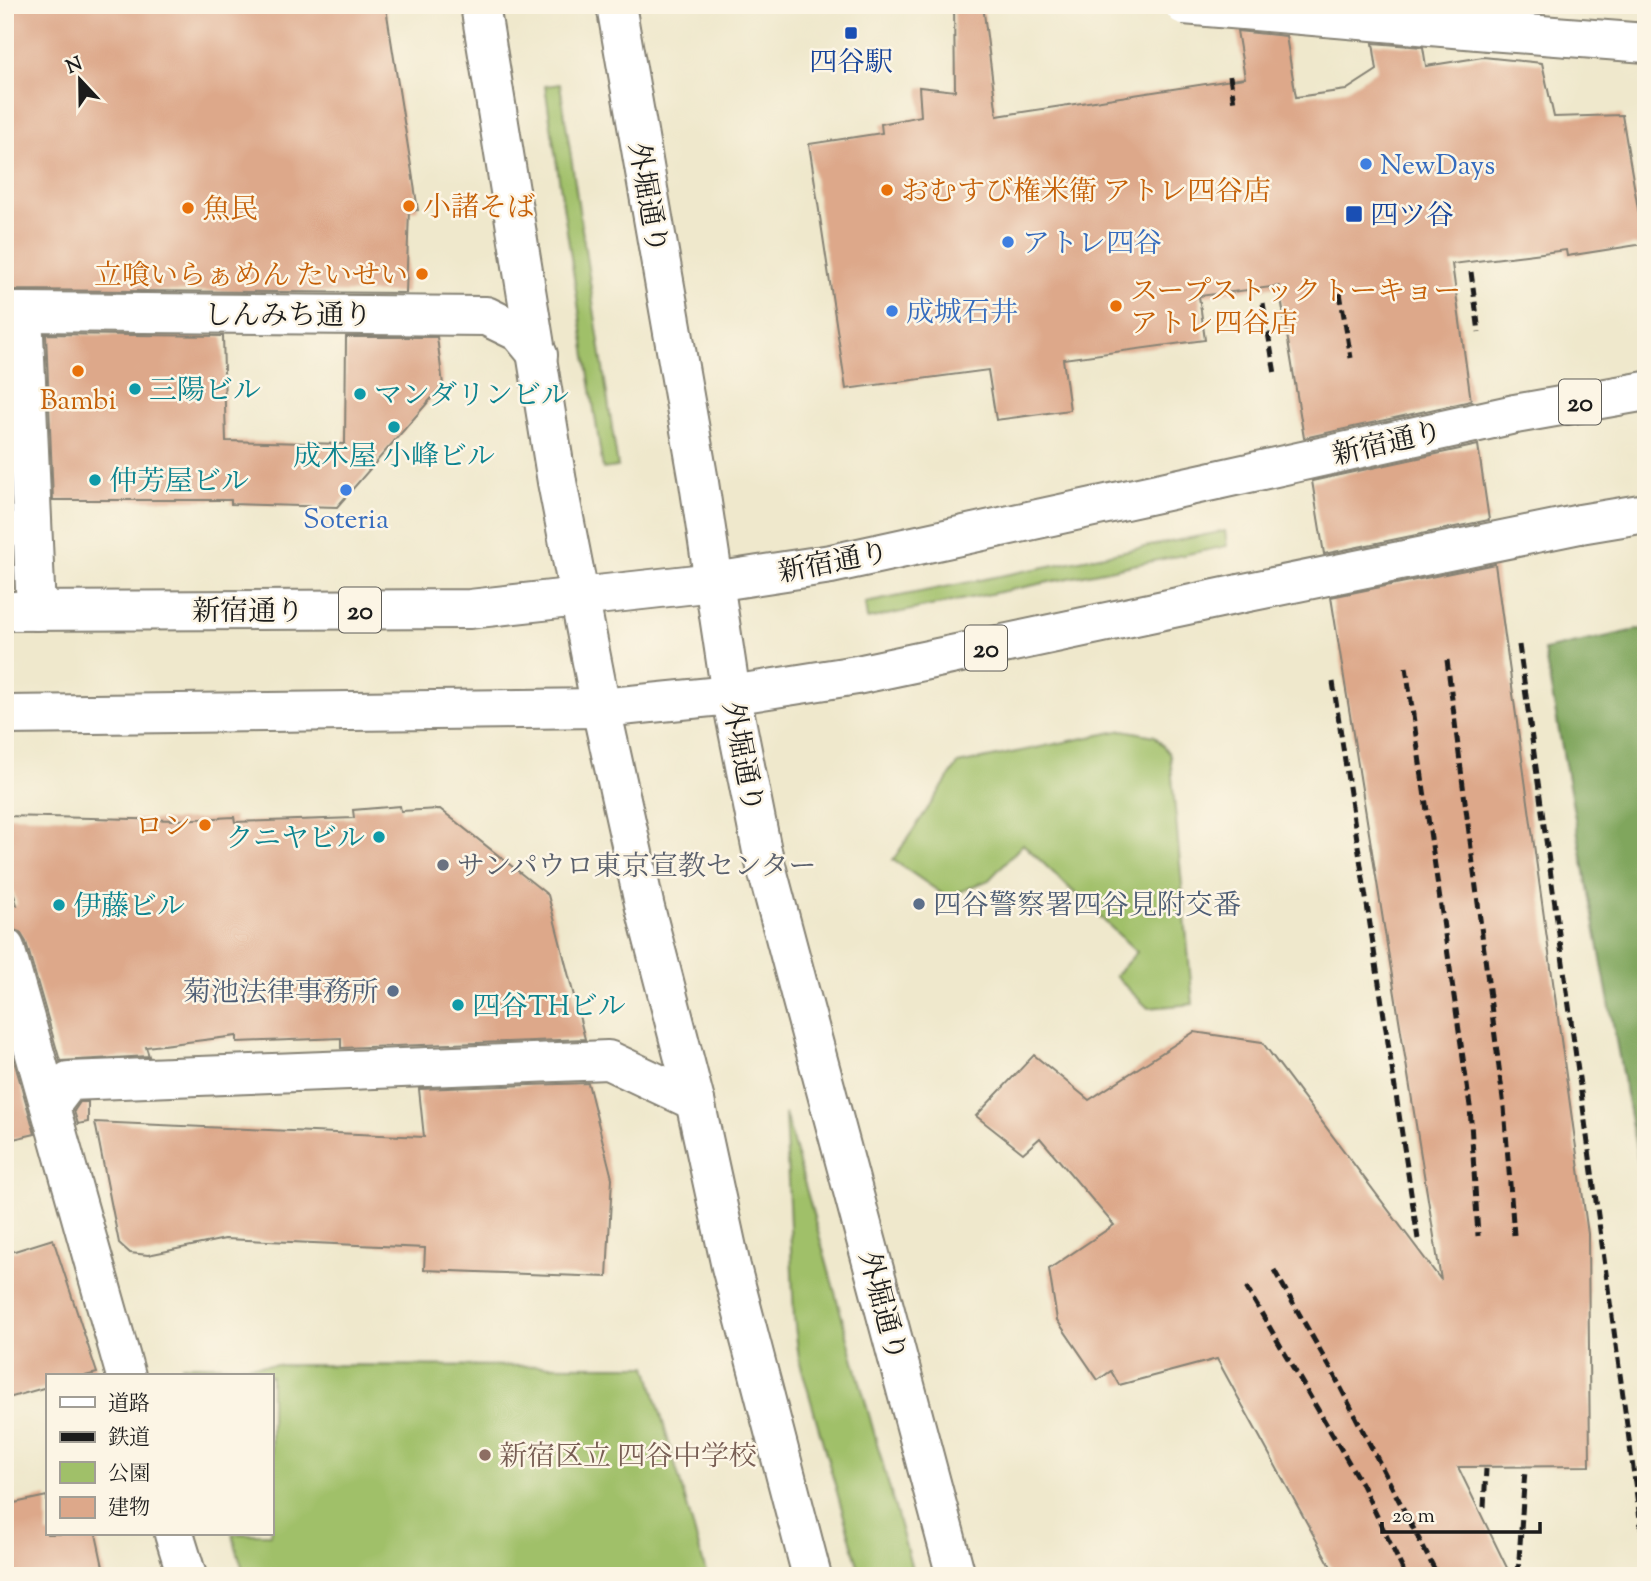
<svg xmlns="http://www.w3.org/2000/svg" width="1651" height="1581" viewBox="0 0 1651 1581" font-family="'Sorts Mill Goudy','Noto Serif JP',serif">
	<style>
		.green { fill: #a0c069; stroke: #5e6e42; stroke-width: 2 }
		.forest { fill: #80a65d; stroke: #4e613c; stroke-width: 2 }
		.building { fill: #dda88a }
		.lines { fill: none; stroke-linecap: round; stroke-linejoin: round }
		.minor-casing { stroke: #868274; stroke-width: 42 }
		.major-casing { stroke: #868274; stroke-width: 42 }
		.highway-casing { stroke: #868274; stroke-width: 42 }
		.minor { stroke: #fff; stroke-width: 38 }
		.major { stroke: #fff; stroke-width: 38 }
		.highway { stroke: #fff; stroke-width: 38 }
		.rail { stroke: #1c1c1c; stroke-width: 5; stroke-dasharray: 10 5; stroke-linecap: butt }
		.minor-bridge-casing { stroke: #868274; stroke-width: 42; stroke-linecap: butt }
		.highway-bridge-casing { stroke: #868274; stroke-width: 42; stroke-linecap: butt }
		.minor-bridge { stroke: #fff; stroke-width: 38 }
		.highway-bridge { stroke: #fff; stroke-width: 38 }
		.transit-dot { fill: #1a4fb4; stroke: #fcf5e5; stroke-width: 2.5 }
		.shop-dot { fill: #3f7fe0; stroke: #fcf5e5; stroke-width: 2.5 }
		.food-dot { fill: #e8710a; stroke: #fcf5e5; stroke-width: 2.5 }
		.culture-dot { fill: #0f9aa8; stroke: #fcf5e5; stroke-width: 2.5 }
		.worship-dot { fill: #6b7280; stroke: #fcf5e5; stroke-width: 2.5 }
		.service-dot { fill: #5c6f8a; stroke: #fcf5e5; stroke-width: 2.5 }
		.education-dot { fill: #8d6e63; stroke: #fcf5e5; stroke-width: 2.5 }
		.labels { text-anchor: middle; stroke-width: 5; stroke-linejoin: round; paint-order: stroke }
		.shield { fill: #fcf5e5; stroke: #5f5d58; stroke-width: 2 }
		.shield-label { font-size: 26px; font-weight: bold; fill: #1c1c1c }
		.transit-label { font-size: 28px; fill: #164399; stroke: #fcf5e5 }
		.shop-label { font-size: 28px; fill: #366cbe; stroke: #fcf5e5; text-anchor: start }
		.food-label { font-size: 28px; fill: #c56008; stroke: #fcf5e5; text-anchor: start }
		.street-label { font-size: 28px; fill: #1c1c1c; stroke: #fcf5e5 }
		.culture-label { font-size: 28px; fill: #0d838f; stroke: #fcf5e5; text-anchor: start }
		.worship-label { font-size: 28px; fill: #5b616d; stroke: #fcf5e5; text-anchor: start }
		.service-label { font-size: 28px; fill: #4e5e75; stroke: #fcf5e5; text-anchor: start }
		.education-label { font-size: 28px; fill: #785e54; stroke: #fcf5e5; text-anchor: start }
	</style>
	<rect width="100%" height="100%" fill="#fcf5e5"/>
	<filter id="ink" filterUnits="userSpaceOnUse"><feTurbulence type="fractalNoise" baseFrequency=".0143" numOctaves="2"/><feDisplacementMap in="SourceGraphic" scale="14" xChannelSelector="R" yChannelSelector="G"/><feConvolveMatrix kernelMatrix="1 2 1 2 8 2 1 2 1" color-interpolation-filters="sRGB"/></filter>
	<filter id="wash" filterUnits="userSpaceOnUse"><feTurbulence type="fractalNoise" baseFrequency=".00686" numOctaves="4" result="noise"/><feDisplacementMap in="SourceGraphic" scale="28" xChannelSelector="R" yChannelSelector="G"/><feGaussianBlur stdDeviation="1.57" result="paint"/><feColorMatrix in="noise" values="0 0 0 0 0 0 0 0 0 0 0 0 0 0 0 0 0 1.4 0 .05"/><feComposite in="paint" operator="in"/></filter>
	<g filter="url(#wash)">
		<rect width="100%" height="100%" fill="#efe8cc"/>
		<g class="green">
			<path d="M 560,84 L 618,467 L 603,469 L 545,86 Z"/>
			<path d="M 1225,531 L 1227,546 L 867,619 L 865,603 Z"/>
			<path d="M 1123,730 L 1155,736 L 1170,755 L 1193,1004 L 1148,1008 L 1115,976 L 1137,952 L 1023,844 L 989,880 L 947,897 L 893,860 L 958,764 Z"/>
			<path d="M 785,1113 L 914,1576 L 861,1576 L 799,1359 L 794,1318 Z"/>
			<path d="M 182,1365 L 647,1366 L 707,1576 L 245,1576 L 232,1534 L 271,1534 L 271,1376 L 185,1376 Z"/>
		</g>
		<path class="forest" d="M 1646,628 L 1646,1203 L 1544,650 Z"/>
		<g id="blocks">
			<g class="building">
				<path d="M 5,5 L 344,5 L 386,8 L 418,210 L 409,211 L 406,293 L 5,290 Z"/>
				<path d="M 954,5 L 983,5 L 997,116 L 1245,78 L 1237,31 L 1286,36 L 1296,97 L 1346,90 L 1377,70 L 1373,43 L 1423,47 L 1426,66 L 1483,57 L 1542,63 L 1554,117 L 1622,115 L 1644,244 L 1567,256 L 1566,250 L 1452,264 L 1471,401 L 1304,438 L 1279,286 L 1199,296 L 1205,340 L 1063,359 L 1070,410 L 996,420 L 988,370 L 846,389 L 809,144 L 882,133 L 881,124 L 921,116 L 919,87 L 955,91 Z"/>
				<path d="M 46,334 L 223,336 L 226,441 L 345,444 L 346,337 L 437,337 L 443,385 L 337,507 L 231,504 L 231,500 L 53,500 Z"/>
				<path d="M 5,407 L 9,499 L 5,499 Z"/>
				<path d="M 1478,445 L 1489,520 L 1324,554 L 1312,481 Z"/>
				<path d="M 1495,564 L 1588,1234 L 1590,1466 L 1458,1467 L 1511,1576 L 1336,1576 L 1217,1359 L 1119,1385 L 1111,1371 L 1098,1380 L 1057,1320 L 1049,1269 L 1114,1225 L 1040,1138 L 1023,1153 L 976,1116 L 1034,1055 L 1089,1100 L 1194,1032 L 1262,1042 L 1441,1280 L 1331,597 Z"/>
				<path d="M 400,806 L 401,811 L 440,809 L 548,895 L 585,1039 L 341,1048 L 341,1038 L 237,1042 L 237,1036 L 146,1047 L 149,1056 L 60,1061 L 26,942 L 20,932 L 5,927 L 5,906 L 17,905 L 5,863 L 5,816 L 177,820 L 234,817 L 235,822 L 354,818 L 353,810 Z"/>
				<path d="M 5,1029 L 35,1134 L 5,1141 Z"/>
				<path d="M 588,1083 L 612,1178 L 607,1277 L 424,1270 L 425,1248 L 225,1239 L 148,1255 L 130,1253 L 119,1243 L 95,1122 L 424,1137 L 419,1089 Z"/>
				<path d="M 80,1102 L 88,1102 L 88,1122 L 78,1124 L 74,1111 Z"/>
				<path d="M 53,1239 L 97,1373 L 85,1376 L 47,1376 L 47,1387 L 5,1399 L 5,1254 Z"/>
				<path d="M 47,1496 L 47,1534 L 96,1534 L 105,1576 L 5,1576 L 5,1505 Z"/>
			</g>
		</g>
	</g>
	<g filter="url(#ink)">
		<use href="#blocks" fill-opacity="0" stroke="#868274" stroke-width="2"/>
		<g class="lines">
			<g class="minor-casing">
				<g id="minor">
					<path d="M 1489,31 L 1646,43"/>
					<path d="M 5,312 L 23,312 L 36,611"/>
					<path d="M 23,312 L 486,316 L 519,332 L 538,355"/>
					<path d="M 5,948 L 126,1376"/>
					<path d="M 50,1106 L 69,1081 L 608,1060 L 695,1101"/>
					<path d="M 174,1534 L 187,1576"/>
				</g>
			</g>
			<g class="major-casing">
				<g id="major">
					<path d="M 480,5 L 557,482 L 601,708 L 645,908 L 695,1101 L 731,1267 L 812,1576"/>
					<path d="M 616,5 L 698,476 L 731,695 L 762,851 L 956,1576"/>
				</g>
			</g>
			<g class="highway-casing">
				<g id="highway">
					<path d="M 1515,414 L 1646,391"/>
					<path d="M 1580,524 L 1646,513"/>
					<path d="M 5,611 L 470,609 L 579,597 L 714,582 L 831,564 L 1217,480"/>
					<path d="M 5,715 L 601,708 L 731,695 L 857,675 L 1239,594"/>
				</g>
			</g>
			<use href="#minor" class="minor"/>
			<use href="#major" class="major"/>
			<use href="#highway" class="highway"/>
			<g class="rail">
				<path d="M 1230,76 L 1234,103"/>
				<path d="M 1471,272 L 1479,332"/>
				<path d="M 1340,293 L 1351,358"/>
				<path d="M 1263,303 L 1275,374"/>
				<path d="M 1519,645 L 1646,1562"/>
				<path d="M 1447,660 L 1504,1107 L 1514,1235"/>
				<path d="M 1406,667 L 1470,1106 L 1478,1236"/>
				<path d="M 1333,682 L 1418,1239"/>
				<path d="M 1274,1270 L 1332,1371 L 1438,1576"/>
				<path d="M 1246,1287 L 1362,1485 L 1406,1576"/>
				<path d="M 1484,1507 L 1486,1469"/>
				<path d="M 1518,1574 L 1525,1470"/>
			</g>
			<g class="minor-bridge-casing">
				<path id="minor-bridge" d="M 1184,5 L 1489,31"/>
			</g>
			<g class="highway-bridge-casing">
				<g id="highway-bridge">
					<path d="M 1217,480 L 1515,414"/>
					<path d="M 1239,594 L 1580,524"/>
				</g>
			</g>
			<use href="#minor-bridge" class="minor-bridge"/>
			<use href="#highway-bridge" class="highway-bridge"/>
		</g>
	</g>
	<g class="transit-dot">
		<rect x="844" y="26" width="14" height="14" rx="3.5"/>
		<rect x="1345" y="205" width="18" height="18" rx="3.5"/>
	</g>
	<g class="shop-dot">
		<circle cx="1366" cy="164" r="7"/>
		<circle cx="1008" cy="242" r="7"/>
		<circle cx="892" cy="311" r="7"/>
		<circle cx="346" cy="490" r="7"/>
	</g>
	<g class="food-dot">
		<circle cx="887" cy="190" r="7"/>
		<circle cx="409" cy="206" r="7"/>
		<circle cx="188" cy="208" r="7"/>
		<circle cx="422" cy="274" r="7"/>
		<circle cx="1116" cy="306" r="7"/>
		<circle cx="78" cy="371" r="7"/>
		<circle cx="205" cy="825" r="7"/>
	</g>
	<g class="culture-dot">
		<circle cx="135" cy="389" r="7"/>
		<circle cx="360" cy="394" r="7"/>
		<circle cx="394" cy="427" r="7"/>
		<circle cx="95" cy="480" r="7"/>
		<circle cx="379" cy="837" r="7"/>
		<circle cx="59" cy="905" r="7"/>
		<circle cx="458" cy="1005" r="7"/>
	</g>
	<circle class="worship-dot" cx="443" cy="865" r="7"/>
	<g class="service-dot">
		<circle cx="919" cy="904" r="7"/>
		<circle cx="393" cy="991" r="7"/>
	</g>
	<circle class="education-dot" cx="485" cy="1455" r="7"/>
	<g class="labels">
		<g class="shield">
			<rect x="1559" y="379.5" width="42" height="45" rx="5"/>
			<rect x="339" y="587.5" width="42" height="45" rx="5"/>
			<rect x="965" y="625.5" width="42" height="45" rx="5"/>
		</g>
		<g class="shield-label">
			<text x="1580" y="411">20</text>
			<text x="360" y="619">20</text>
			<text x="986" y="657">20</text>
		</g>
		<g class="transit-label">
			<text x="851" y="71">四谷駅</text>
			<text x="1370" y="224" text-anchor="start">四ツ谷</text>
		</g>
		<g class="shop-label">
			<text x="1380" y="174">NewDays</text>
			<text x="1022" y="252">アトレ四谷</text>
			<text x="906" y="321">成城石井</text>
			<text x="346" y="528" text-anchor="middle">Soteria</text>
		</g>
		<g class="food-label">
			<text x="901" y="200">おむすび権米衛 アトレ四谷店</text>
			<text x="423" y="216">小諸そば</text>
			<text x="202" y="218">魚民</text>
			<text x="408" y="284" text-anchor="end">立喰いらぁめん たいせい</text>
			<text x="1130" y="300">スープストックトーキョー<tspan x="1130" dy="32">アトレ四谷店</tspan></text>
			<text x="78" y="409" text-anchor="middle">Bambi</text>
			<text x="191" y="835" text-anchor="end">ロン</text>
		</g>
		<g class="street-label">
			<text transform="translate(649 198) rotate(80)" y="10">外堀通り</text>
			<text x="288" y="324">しんみち通り</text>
			<text transform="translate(1387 442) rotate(-13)" y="10">新宿通り</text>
			<text transform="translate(833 561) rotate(-11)" y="10">新宿通り</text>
			<text x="248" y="620">新宿通り</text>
			<text transform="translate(744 757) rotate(79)" y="10">外堀通り</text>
			<text transform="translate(884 1306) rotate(75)" y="10">外堀通り</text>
		</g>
		<g class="culture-label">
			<text x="149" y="399">三陽ビル</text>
			<text x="374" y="404">マンダリンビル</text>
			<text x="394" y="465" text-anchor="middle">成木屋 小峰ビル</text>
			<text x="109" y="490">仲芳屋ビル</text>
			<text x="365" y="847" text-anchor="end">クニヤビル</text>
			<text x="73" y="915">伊藤ビル</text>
			<text x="472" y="1015">四谷THビル</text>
		</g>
		<g class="worship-label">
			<text x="457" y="875">サンパウロ東京宣教センター</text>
		</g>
		<g class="service-label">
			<text x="933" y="914">四谷警察署四谷見附交番</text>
			<text x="379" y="1001" text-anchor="end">菊池法律事務所</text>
		</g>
		<g class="education-label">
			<text x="499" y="1465">新宿区立 四谷中学校</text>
		</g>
	</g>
	<rect width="1651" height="1581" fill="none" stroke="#fcf5e5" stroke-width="28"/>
	<rect x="46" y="1374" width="228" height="161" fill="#fcf5e5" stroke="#a29e95" stroke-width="2"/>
	<rect x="60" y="1397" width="35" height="10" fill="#ffffff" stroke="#a29e95" stroke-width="2"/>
	<text x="108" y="1410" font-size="21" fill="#1c1c1c">道路</text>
	<rect x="60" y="1432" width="35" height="10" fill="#1c1c1c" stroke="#a29e95" stroke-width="2"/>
	<text x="108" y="1444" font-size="21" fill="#1c1c1c">鉄道</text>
	<rect x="60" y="1462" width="35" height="21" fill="#a0c069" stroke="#a29e95" stroke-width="2"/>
	<text x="108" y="1480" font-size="21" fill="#1c1c1c">公園</text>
	<rect x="60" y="1497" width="35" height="21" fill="#dda88a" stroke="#a29e95" stroke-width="2"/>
	<text x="108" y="1514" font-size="21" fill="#1c1c1c">建物</text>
	<g transform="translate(80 80) rotate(338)" stroke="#fcf5e5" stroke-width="5" paint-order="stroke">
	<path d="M0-5L12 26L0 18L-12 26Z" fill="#1c1c1c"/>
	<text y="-10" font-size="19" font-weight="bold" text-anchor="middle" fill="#1c1c1c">N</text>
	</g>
	<path d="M1382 1522v10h158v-10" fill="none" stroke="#1c1c1c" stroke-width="3.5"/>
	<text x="1392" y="1522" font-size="21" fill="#1c1c1c" stroke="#fcf5e5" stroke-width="5" paint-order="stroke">20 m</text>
</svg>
